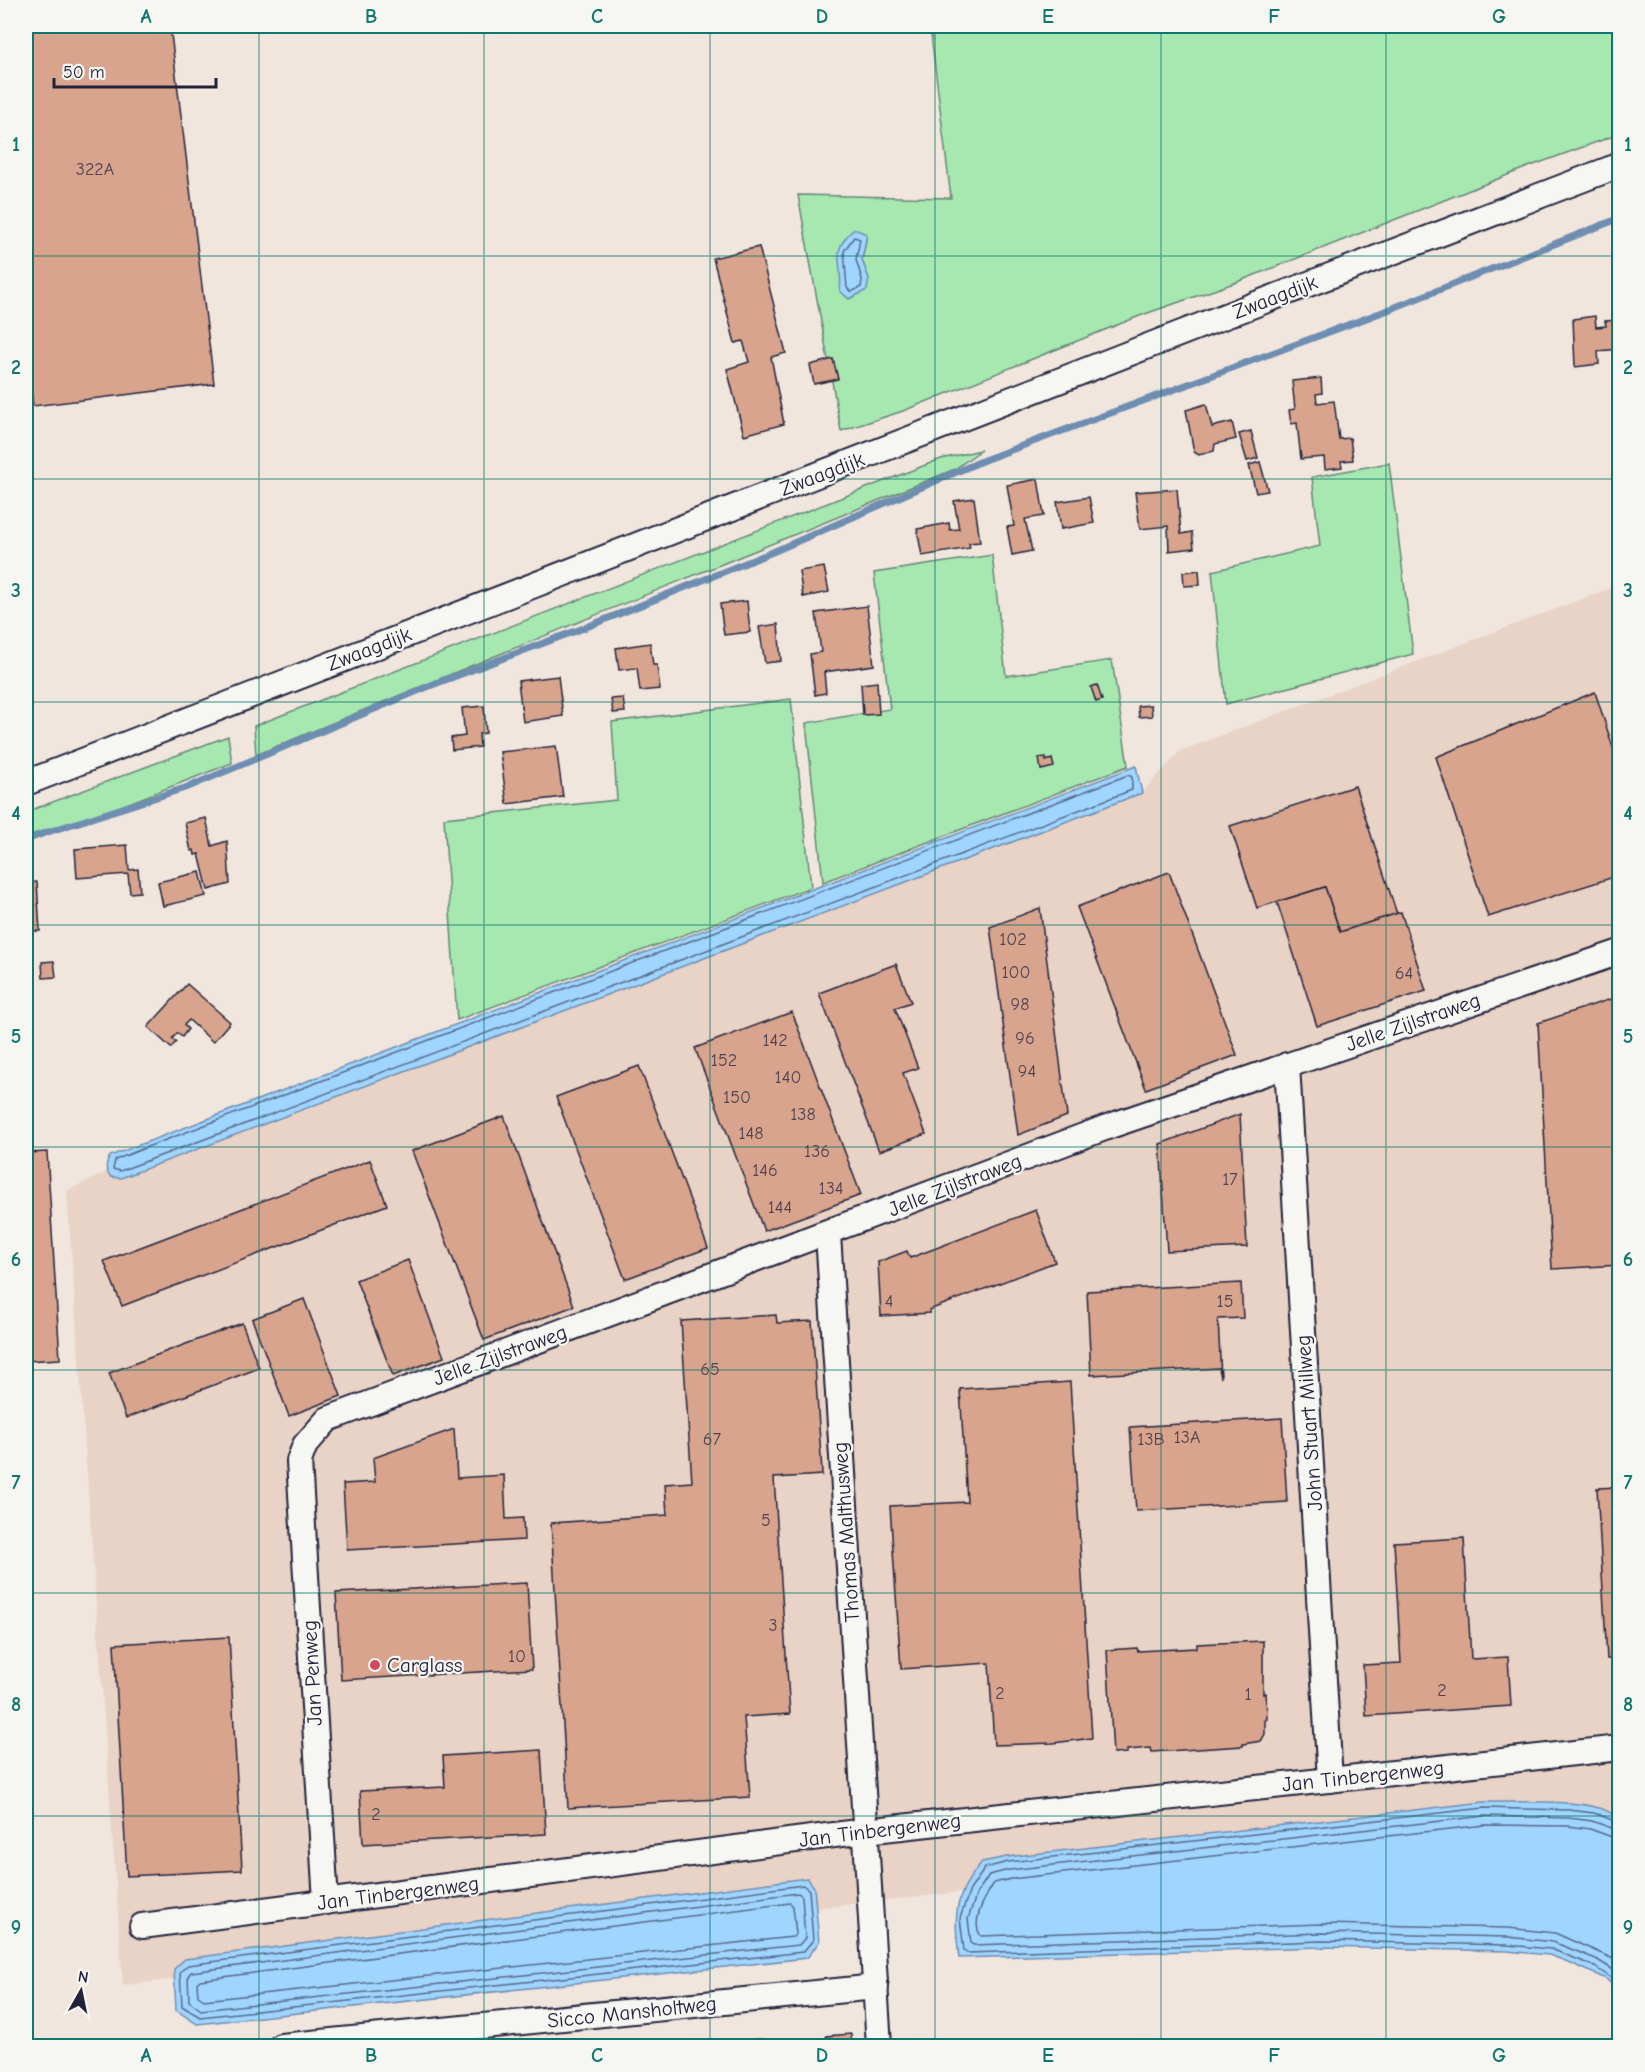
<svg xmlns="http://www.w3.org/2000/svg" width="1645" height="2072" viewBox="0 0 1645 2072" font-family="'Comic Neue',sans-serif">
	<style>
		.built { fill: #e9d2c6 }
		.green { fill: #a7e8b1; stroke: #648576; stroke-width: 1.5; fill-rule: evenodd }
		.water { fill: #a0d5ff; stroke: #6e8db1; stroke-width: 1.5 }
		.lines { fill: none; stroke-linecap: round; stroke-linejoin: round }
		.shore { stroke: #546a89; stroke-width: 1.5 }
		.stream { stroke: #6e8db1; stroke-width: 7 }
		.building { fill: #d8a48d; stroke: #22223b; stroke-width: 1.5 }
		.minor-casing { stroke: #22223b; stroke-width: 28 }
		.minor { stroke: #f6f6f2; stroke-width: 24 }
		.grid { fill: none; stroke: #0f766e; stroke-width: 1.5; stroke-opacity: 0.55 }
		.poi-dot { fill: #d1495b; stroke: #f6f6f2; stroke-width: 2 }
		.labels { text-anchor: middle; stroke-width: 4.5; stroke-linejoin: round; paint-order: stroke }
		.number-label { font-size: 18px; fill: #504250 }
		.street-label { font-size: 21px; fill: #22223b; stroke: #f6f6f2 }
		.poi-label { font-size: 21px; fill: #22223b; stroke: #f6f6f2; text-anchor: start }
		.neatline { fill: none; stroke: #0f766e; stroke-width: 2 }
		.grid-label { font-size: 20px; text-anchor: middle; font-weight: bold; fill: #0f766e }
	</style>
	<rect width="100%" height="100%" fill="#f0e6de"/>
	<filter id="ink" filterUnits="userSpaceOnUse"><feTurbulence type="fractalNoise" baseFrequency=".0167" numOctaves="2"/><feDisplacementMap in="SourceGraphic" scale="12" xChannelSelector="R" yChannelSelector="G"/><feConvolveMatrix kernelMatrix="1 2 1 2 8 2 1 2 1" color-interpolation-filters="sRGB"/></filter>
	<g filter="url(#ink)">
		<path class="built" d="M 1619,585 L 1619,1850 L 1141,1872 L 123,1985 L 67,1191 L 107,1172 L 111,1177 L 121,1178 L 1142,793 L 1180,751 Z"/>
		<g class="green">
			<path d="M 930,26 L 1619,26 L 1619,134 L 1528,167 L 1237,282 L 1142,315 L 903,411 L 841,431 L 798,195 L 951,198 ZM 867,235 L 862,260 L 869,279 L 840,291 L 842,278 Z"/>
			<path d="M 981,450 L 955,469 C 722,565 488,657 256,755 L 254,726 L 941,459 Z"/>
			<path d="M 1389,463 L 1413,654 L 1226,704 L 1212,571 L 1320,546 L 1312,477 Z"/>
			<path d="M 992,555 L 1006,676 L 1112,660 L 1128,766 L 823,882 L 806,723 L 890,709 L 874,573 Z"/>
			<path d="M 791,699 L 811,887 L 457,1020 L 444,818 L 617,800 L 612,722 Z"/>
			<path d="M 228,736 L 232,763 L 26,843 L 26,812 Z"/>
		</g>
		<g class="water">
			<path d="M 854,229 L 867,234 L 862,260 L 869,279 L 867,290 L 849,299 L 840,291 C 844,263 828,252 854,229 Z"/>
			<path d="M 1136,766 L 1142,793 L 121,1178 L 111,1177 C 104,1169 106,1164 110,1156 Z"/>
			<path d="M 1484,1802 C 1516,1803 1598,1796 1619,1819 L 1619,1998 L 1617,1989 L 1606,1979 L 1571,1963 L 1549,1955 L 1507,1951 L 1322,1947 L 959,1958 C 954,1916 953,1896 982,1862 L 1007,1857 Z"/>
			<path d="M 807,1878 L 814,1887 L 819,1942 L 807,1958 L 197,2024 L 176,2010 L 174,1969 L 185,1959 Z"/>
		</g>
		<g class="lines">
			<g class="shore">
				<path d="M 854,237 L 860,239 L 856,260 L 862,279 L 861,287 L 851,292 L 847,288 L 844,251 Z"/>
				<path d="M 1128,775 L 1132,777 L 1132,790 L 120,1171 L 113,1169 L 115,1160 L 147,1147 Z"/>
				<path d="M 1620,1823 L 1594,1813 L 1569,1810 L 1484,1808 L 1008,1862 L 985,1868 L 970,1890 L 960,1918 L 964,1950 L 968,1953 L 1322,1941 L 1507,1945 L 1551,1949 L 1592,1965 L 1620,1984"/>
				<path d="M 1620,1831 L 1592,1821 L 1569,1818 L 1485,1816 L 1009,1870 L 989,1875 L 977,1893 L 968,1919 L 971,1943 L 973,1945 L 1322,1933 L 1508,1937 L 1553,1942 L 1596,1959 L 1620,1974"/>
				<path d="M 1620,1840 L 1590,1829 L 1568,1826 L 1485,1825 L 1011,1879 L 994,1883 C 985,1897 970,1922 981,1936 L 1322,1924 L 1508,1928 L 1555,1933 L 1620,1962"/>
				<path d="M 803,1885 L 809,1890 L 813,1940 L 803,1952 L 200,2017 L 182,2006 L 180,1972 L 188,1965 Z"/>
				<path d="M 798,1893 L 802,1896 L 805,1938 L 799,1945 L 201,2010 L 189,2001 L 188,1976 L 191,1972 Z"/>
				<path d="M 790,1903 L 793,1906 L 796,1934 L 793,1937 L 204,2000 L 198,1996 L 197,1983 L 200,1980 Z"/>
			</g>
			<path class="stream" d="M 26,839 L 188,787 L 432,685 L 589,626 L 775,551 L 984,460 L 1388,310 L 1620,218"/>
		</g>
		<g class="building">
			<path d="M 26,26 L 170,26 L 214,384 L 33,406 L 26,344 Z"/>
			<path d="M 759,247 L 786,353 L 771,357 L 784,424 L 744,435 L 727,369 L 749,362 L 743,341 L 735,343 L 713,258 Z"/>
			<path d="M 1595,316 L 1596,327 L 1606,326 L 1605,321 L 1620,320 L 1620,349 L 1598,351 L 1599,364 L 1575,367 L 1573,319 Z"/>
			<path d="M 833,359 L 838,379 L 814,384 L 810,365 Z"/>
			<path d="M 1321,378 L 1322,393 L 1316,394 L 1317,403 L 1334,401 L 1339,439 L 1350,438 L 1353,460 L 1341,461 L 1342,467 L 1325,469 L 1324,457 L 1301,459 L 1297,423 L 1291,424 L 1289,410 L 1295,409 L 1292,381 Z"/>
			<path d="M 1206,404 L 1212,427 L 1232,422 L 1236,439 L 1215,444 L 1214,451 L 1199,455 L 1194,452 L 1186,410 Z"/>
			<path d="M 1251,431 L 1258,458 L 1247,461 L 1239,434 Z"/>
			<path d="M 1260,462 L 1268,491 L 1256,493 L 1249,465 Z"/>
			<path d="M 1038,479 L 1044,516 L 1025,519 L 1032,551 L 1012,555 L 1007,527 L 1014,526 L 1007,485 Z"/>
			<path d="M 1177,489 L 1181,534 L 1192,532 L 1194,548 L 1169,551 L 1168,526 L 1140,529 L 1135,492 Z"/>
			<path d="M 1089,497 L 1094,523 L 1061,529 L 1057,502 Z"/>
			<path d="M 974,498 L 980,542 L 969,543 L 970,548 L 922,556 L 917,529 L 949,523 L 950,530 L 959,529 L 954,501 Z"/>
			<path d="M 824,567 L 829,592 L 803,597 L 799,571 Z"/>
			<path d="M 1199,570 L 1200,585 L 1184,586 L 1183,572 Z"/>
			<path d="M 747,601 L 750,632 L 724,635 L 720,604 Z"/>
			<path d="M 867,606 L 874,665 L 824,672 L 826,693 L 815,695 L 810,654 L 821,652 L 816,613 Z"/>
			<path d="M 778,624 L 781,661 L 765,663 L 759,627 Z"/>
			<path d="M 650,643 L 653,665 L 657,665 L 660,689 L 640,691 L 637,668 L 619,670 L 616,648 Z"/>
			<path d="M 558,676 L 563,716 L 523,722 L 518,681 Z"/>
			<path d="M 877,682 L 879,714 L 863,715 L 861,684 Z"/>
			<path d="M 1097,685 L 1102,700 L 1096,702 L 1091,687 Z"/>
			<path d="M 1595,692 L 1620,769 L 1620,875 L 1488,917 L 1436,757 Z"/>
			<path d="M 623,698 L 625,712 L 613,713 L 611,699 Z"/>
			<path d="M 1151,705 L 1152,716 L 1139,717 L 1138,706 Z"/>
			<path d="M 484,706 L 486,733 L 479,734 L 480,747 L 452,750 L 451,738 L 465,736 L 462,708 Z"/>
			<path d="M 556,746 L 563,797 L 507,804 L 500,752 Z"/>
			<path d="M 1046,757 L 1046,761 L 1052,759 L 1054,767 L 1041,770 L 1039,758 Z"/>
			<path d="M 1355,786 L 1397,914 L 1340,932 L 1325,887 L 1257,908 L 1230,826 Z"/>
			<path d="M 206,818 L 212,846 L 227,841 L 230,884 L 208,890 L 199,854 L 195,855 L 194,850 L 191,851 L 185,823 Z"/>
			<path d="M 127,845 L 129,870 L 138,869 L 140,892 L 130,893 L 128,874 L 77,878 L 75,849 Z"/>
			<path d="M 200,872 L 206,896 L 163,906 L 158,882 Z"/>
			<path d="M 1169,872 L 1237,1055 L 1146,1089 L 1077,907 Z"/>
			<path d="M 37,882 L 40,931 L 26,931 L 26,883 Z"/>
			<path d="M 1325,887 L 1340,932 L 1401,912 L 1426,991 L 1317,1026 L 1277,902 Z"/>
			<path d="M 1040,908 L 1067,1116 L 1018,1135 L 990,927 Z"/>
			<path d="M 54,961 L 56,977 L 43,978 L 42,962 Z"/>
			<path d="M 896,964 L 911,1002 L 895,1008 L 918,1068 L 903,1073 L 926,1134 L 879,1151 L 819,993 Z"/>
			<path d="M 187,984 L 230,1022 L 213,1042 L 189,1020 L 184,1025 L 188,1029 L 182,1037 L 177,1033 L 172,1039 L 176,1042 L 171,1048 L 148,1027 Z"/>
			<path d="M 1620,996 L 1620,1265 L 1552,1269 L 1538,1023 Z"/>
			<path d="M 792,1012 L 861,1195 L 764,1231 L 695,1048 Z"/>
			<path d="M 639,1066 L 708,1248 L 625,1279 L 556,1097 Z"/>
			<path d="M 1240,1114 L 1247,1247 L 1167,1251 L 1160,1144 Z"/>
			<path d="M 504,1116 L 574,1306 L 484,1340 L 412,1151 Z"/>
			<path d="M 47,1152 L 60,1359 L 26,1361 L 26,1153 Z"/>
			<path d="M 370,1160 L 387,1205 L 122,1306 L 104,1261 Z"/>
			<path d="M 1036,1210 L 1055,1262 L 929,1310 L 930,1313 L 881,1316 L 878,1262 L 907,1251 L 910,1258 Z"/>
			<path d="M 408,1260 L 444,1357 L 393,1376 L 356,1280 Z"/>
			<path d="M 1241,1283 L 1243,1318 L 1218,1319 L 1221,1378 L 1219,1368 L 1091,1375 L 1087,1291 Z"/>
			<path d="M 304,1299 L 341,1396 L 289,1416 L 252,1319 Z"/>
			<path d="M 776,1315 L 777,1323 L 812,1321 L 822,1472 L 822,1475 L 774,1478 L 790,1714 L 744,1717 L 750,1797 L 568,1808 L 551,1523 L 667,1515 L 665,1484 L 692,1482 L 681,1321 Z"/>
			<path d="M 242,1323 L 259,1368 L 126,1418 L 109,1373 Z"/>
			<path d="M 1070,1382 L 1092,1738 L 1053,1743 L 994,1745 L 989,1663 L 901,1669 L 890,1506 L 967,1502 L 960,1389 Z"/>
			<path d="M 1282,1418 L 1287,1502 L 1136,1511 L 1130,1427 Z"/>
			<path d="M 454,1429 L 457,1478 L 504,1475 L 506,1519 L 523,1518 L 524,1540 L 347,1550 L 343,1484 L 375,1482 L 373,1458 Z"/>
			<path d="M 1620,1487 L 1620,1659 L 1607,1659 L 1597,1488 Z"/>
			<path d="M 1464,1538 L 1471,1659 L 1508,1657 L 1511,1706 L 1366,1716 L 1363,1665 L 1401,1663 L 1394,1542 Z"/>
			<path d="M 527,1583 L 532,1669 L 341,1680 L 336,1593 Z"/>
			<path d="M 229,1637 L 242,1870 L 127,1876 L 114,1644 Z"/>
			<path d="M 1263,1641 L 1263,1694 L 1266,1693 L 1267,1719 L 1265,1720 L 1265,1734 L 1261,1741 L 1243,1744 L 1243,1746 L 1152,1752 L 1151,1748 L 1127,1750 L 1127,1753 L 1113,1754 L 1107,1650 L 1137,1648 L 1138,1651 L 1197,1648 L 1197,1644 Z"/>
			<path d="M 541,1750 L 546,1834 L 363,1844 L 360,1791 L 445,1787 L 443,1756 Z"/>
			<path d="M 851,2034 L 852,2046 L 683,2046 L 683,2044 L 737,2043 L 737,2041 L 761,2039 L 762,2045 L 827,2041 L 826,2036 Z"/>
		</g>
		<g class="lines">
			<g class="minor-casing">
				<g id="minor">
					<path d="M 26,783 L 1238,311 L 1620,165"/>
					<path d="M 1287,1065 L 1330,1780"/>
					<path d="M 828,1234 L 879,2046"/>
					<path d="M 326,1902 L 299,1461 L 305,1445 L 328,1419 L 1110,1126 L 1620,952"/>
					<path d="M 142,1926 L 865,1831 L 1620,1748"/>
					<path d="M 281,2046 L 876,1987"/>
				</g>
			</g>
			<use href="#minor" class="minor"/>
		</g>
	</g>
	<path class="grid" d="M 259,26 L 259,2046M 484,26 L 484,2046M 710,26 L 710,2046M 935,26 L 935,2046M 1161,26 L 1161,2046M 1386,26 L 1386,2046M 26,256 L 1620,256M 26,479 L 1620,479M 26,702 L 1620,702M 26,925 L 1620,925M 26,1147 L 1620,1147M 26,1370 L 1620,1370M 26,1593 L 1620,1593M 26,1816 L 1620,1816"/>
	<circle class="poi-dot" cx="375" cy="1665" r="6"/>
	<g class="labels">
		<g class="number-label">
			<text x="95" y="175">322A</text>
			<text x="1013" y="945">102</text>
			<text x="1016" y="978">100</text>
			<text x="1404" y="979">64</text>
			<text x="1020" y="1010">98</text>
			<text x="1025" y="1044">96</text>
			<text x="775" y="1046">142</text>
			<text x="724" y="1066">152</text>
			<text x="1027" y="1077">94</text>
			<text x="788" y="1083">140</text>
			<text x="737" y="1103">150</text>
			<text x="803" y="1120">138</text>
			<text x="751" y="1139">148</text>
			<text x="817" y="1157">136</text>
			<text x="765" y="1176">146</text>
			<text x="1230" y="1185">17</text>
			<text x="831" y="1194">134</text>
			<text x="780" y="1213">144</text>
			<text x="889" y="1307">4</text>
			<text x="1225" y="1307">15</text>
			<text x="710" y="1375">65</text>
			<text x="1187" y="1443">13A</text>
			<text x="712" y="1445">67</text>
			<text x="1151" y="1445">13B</text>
			<text x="766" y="1526">5</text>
			<text x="773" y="1631">3</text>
			<text x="517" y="1662">10</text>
			<text x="1442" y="1696">2</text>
			<text x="1000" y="1699">2</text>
			<text x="1248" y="1700">1</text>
			<text x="376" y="1820">2</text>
		</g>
		<g class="street-label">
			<text transform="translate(1275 297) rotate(-21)" y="7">Zwaagdijk</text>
			<text transform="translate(822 474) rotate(-21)" y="7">Zwaagdijk</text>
			<text transform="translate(369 649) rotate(-21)" y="7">Zwaagdijk</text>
			<text transform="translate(1413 1022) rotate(-19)" y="7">Jelle Zijlstraweg</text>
			<text transform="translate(955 1185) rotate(-21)" y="7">Jelle Zijlstraweg</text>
			<text transform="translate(500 1355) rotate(-20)" y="7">Jelle Zijlstraweg</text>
			<text transform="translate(1309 1423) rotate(-94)" y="7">John Stuart Millweg</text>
			<text transform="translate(846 1532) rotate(-94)" y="7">Thomas Malthusweg</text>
			<text transform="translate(312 1673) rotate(-93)" y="7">Jan Penweg</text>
			<text transform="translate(1363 1776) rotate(-6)" y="7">Jan Tinbergenweg</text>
			<text transform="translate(880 1830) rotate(-7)" y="7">Jan Tinbergenweg</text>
			<text transform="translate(398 1893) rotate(-7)" y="7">Jan Tinbergenweg</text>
			<text transform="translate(632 2012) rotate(-6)" y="7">Sicco Mansholtweg</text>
		</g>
		<g class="poi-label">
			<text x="387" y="1672">Carglass</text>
		</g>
	</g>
	<rect width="1645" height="2072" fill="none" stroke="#f6f6f2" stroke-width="66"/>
	<g transform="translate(81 1991) rotate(9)" stroke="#f6f6f2" stroke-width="4.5" paint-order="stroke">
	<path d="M0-4.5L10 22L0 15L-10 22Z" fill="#22223b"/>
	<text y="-9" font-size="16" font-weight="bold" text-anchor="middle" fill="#22223b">N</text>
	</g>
	<path d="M54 78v9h162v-9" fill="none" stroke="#22223b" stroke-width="3"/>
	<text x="63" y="78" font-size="18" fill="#22223b" stroke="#f6f6f2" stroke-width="4.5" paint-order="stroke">50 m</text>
	<rect x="33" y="33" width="1579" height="2006" class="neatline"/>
	<g class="grid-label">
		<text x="146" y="23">A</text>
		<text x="371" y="23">B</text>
		<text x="597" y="23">C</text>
		<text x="822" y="23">D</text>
		<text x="1048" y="23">E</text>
		<text x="1274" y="23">F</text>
		<text x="1499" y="23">G</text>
		<text x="16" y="151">1</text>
		<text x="1628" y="151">1</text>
		<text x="16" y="374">2</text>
		<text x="1628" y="374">2</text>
		<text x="16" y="597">3</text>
		<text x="1628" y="597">3</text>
		<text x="16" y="820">4</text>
		<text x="1628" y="820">4</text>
		<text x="16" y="1043">5</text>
		<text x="1628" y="1043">5</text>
		<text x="16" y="1266">6</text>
		<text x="1628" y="1266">6</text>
		<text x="16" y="1489">7</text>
		<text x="1628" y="1489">7</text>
		<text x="16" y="1711">8</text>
		<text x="1628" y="1711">8</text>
		<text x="16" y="1934">9</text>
		<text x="1628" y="1934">9</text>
		<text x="146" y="2062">A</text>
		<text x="371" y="2062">B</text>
		<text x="597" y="2062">C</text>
		<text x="822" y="2062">D</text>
		<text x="1048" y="2062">E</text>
		<text x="1274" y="2062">F</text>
		<text x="1499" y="2062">G</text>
	</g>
</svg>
